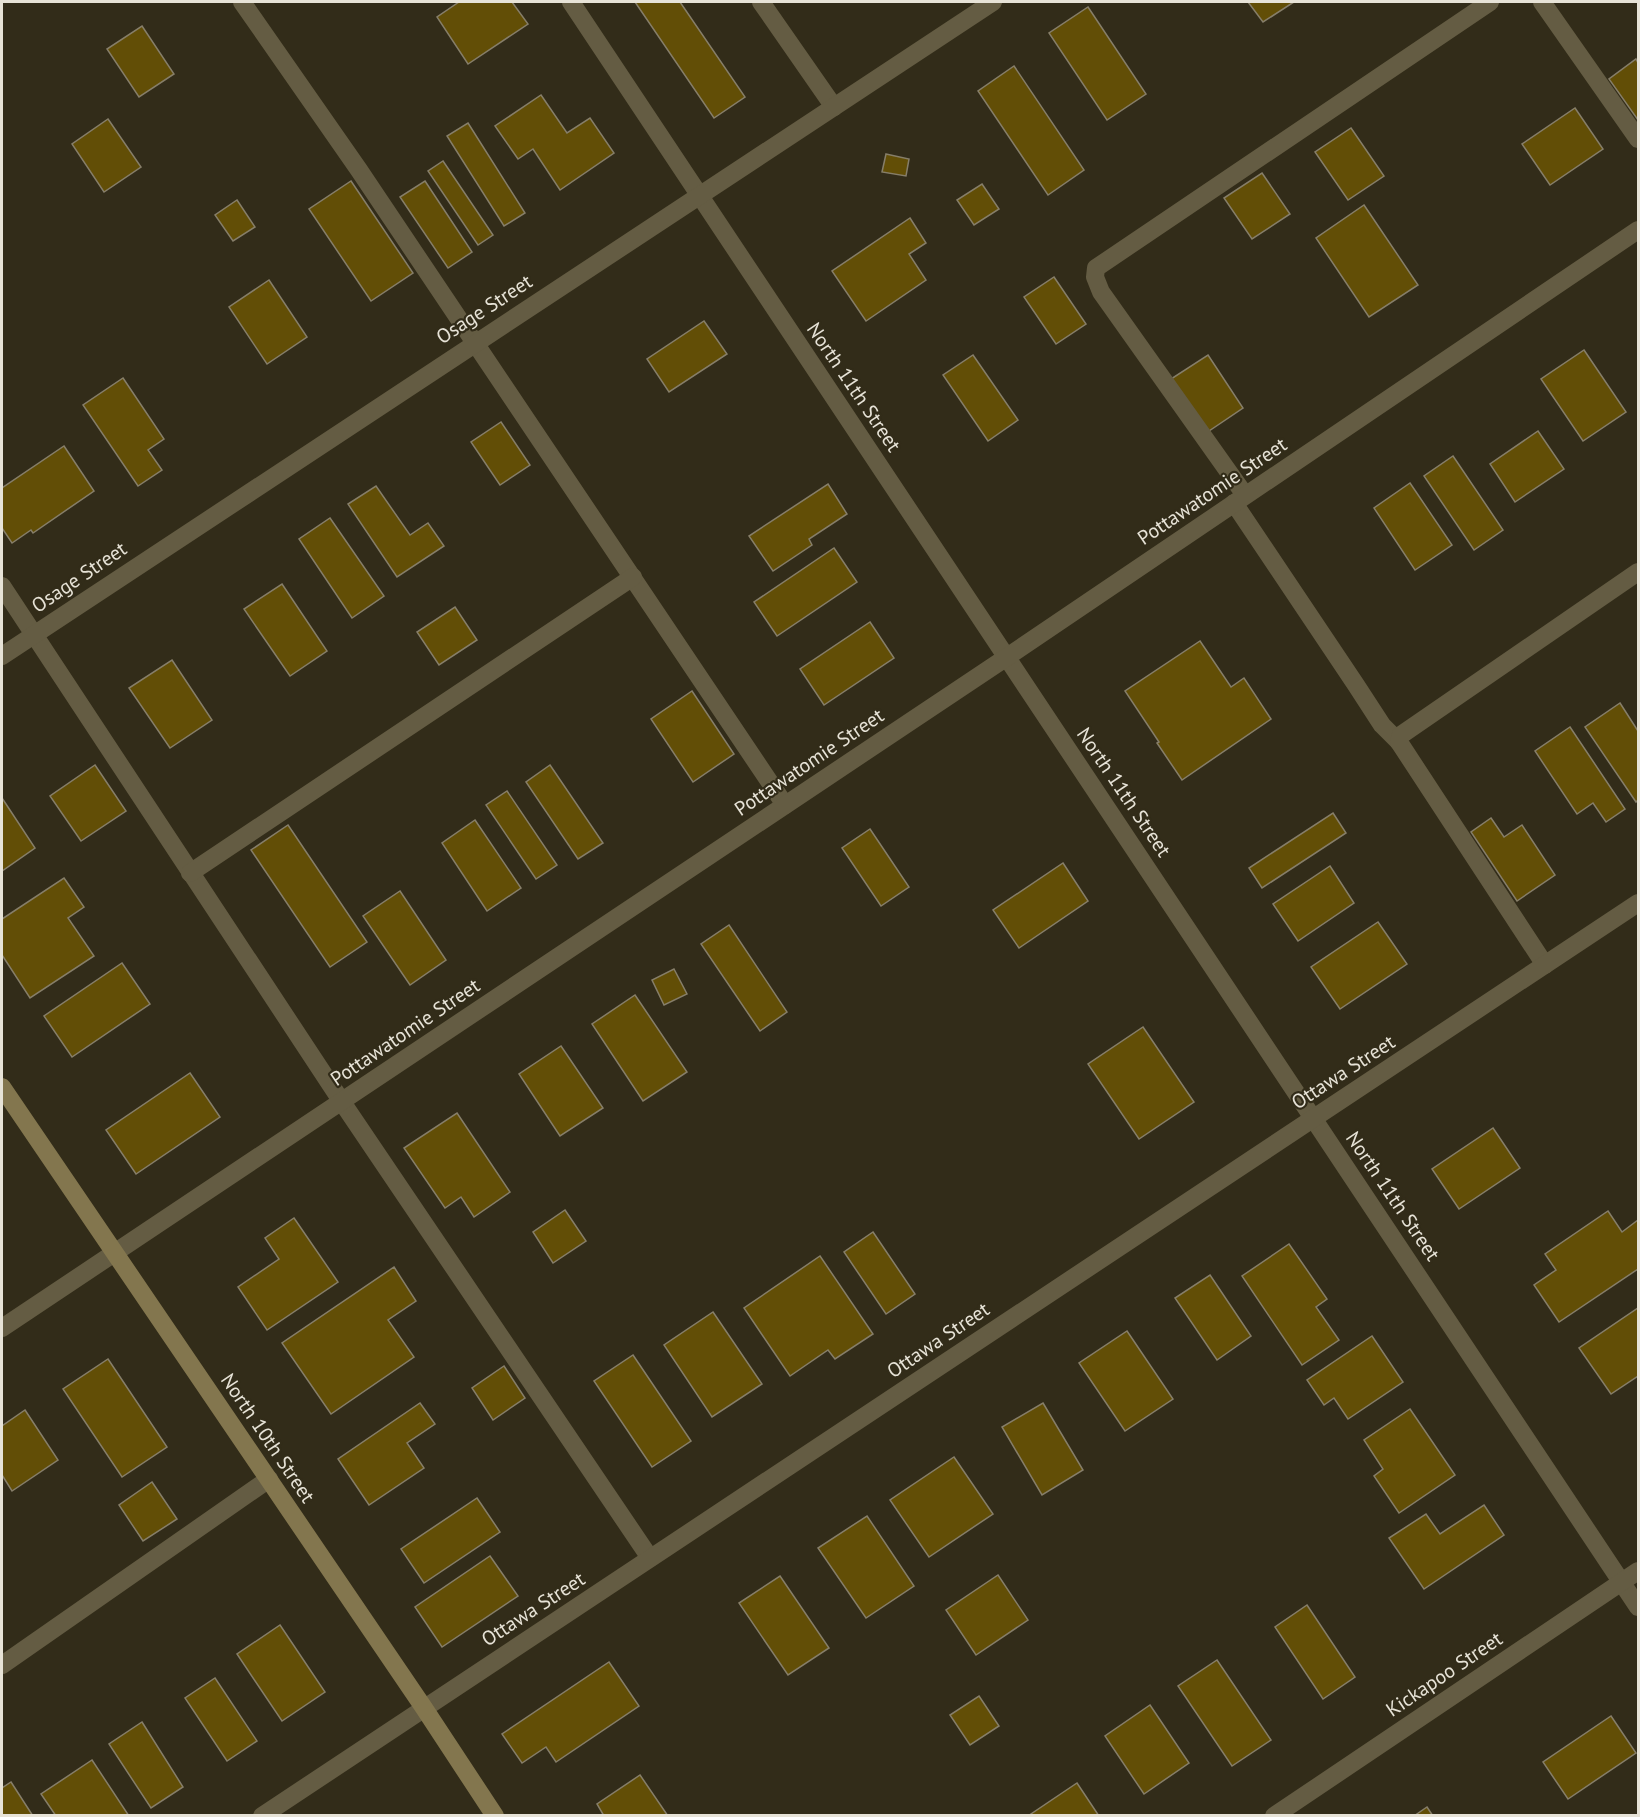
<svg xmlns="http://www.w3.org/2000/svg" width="1640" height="1817" viewBox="0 0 1640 1817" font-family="'PT Sans',sans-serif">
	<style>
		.building { fill: #624e06; stroke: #867e69; stroke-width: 1.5 }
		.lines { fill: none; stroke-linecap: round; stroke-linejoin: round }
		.lane { stroke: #645c43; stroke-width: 18 }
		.street { stroke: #645c43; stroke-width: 18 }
		.secondary { stroke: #83764e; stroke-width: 18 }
		.labels { text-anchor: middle; stroke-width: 4.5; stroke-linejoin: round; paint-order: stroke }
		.street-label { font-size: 20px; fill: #e7e3d7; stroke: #322c19 }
	</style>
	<rect width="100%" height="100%" fill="#322c19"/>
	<g class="building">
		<path d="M 459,2 L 512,2 L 528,24 L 468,64 L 437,17 Z"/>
		<path d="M 635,2 L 680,2 L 745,97 L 714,118 Z"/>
		<path d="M 1248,2 L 1294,2 L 1263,22 Z"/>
		<path d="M 1088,7 L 1146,94 L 1107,120 L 1049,33 Z"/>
		<path d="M 142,26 L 174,74 L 139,97 L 107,49 Z"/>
		<path d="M 1636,59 L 1638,63 L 1638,120 L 1609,79 Z"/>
		<path d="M 1014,66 L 1084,170 L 1048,195 L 978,91 Z"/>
		<path d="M 541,95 L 567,133 L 590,118 L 614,153 L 560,190 L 533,149 L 518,159 L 495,126 Z"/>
		<path d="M 1575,108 L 1603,149 L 1550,185 L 1522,144 Z"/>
		<path d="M 108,119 L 141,167 L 104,192 L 72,144 Z"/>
		<path d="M 468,123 L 525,213 L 504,226 L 447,136 Z"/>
		<path d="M 1351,128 L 1384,176 L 1348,200 L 1315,152 Z"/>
		<path d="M 886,154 L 909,159 L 906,176 L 882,172 Z"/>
		<path d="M 443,161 L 493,235 L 478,245 L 428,171 Z"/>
		<path d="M 1262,173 L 1290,214 L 1252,239 L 1224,198 Z"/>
		<path d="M 351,181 L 413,273 L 371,301 L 309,209 Z"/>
		<path d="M 425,181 L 472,252 L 448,268 L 400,197 Z"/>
		<path d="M 982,184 L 999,209 L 974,225 L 957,200 Z"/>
		<path d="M 237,200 L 255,227 L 233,241 L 215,215 Z"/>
		<path d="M 1364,205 L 1418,285 L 1369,317 L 1316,238 Z"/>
		<path d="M 910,218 L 926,243 L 909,254 L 926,280 L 866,321 L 832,271 Z"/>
		<path d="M 1054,277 L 1086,324 L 1056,344 L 1024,297 Z"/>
		<path d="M 269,280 L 307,337 L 267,364 L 229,307 Z"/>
		<path d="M 704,321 L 727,354 L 669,392 L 647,359 Z"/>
		<path d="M 1584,350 L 1626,412 L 1583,441 L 1541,379 Z"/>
		<path d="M 973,355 L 1018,420 L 988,441 L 943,375 Z"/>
		<path d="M 1208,355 L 1243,408 L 1206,433 L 1171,379 Z"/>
		<path d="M 123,378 L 164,439 L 148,450 L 162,470 L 138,486 L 83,405 Z"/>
		<path d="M 501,422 L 530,465 L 500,485 L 471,442 Z"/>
		<path d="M 1538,431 L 1564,469 L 1515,502 L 1490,464 Z"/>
		<path d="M 64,446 L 94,491 L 33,533 L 31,530 L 12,543 L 2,528 L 2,488 Z"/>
		<path d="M 1453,456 L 1503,530 L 1474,550 L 1424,476 Z"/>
		<path d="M 1410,483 L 1452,545 L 1415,570 L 1374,508 Z"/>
		<path d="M 828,484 L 847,514 L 809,539 L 812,545 L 773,571 L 749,536 Z"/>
		<path d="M 376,486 L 410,535 L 428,523 L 444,546 L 397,577 L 348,504 Z"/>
		<path d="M 330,518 L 384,596 L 352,618 L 299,539 Z"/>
		<path d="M 834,548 L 857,582 L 777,636 L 754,602 Z"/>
		<path d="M 282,584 L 327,651 L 290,676 L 244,609 Z"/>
		<path d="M 455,607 L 477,640 L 439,665 L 417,632 Z"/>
		<path d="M 870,622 L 894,658 L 824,705 L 800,669 Z"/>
		<path d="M 1200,641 L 1231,687 L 1244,678 L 1271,719 L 1182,780 L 1157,743 L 1159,742 L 1125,691 Z"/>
		<path d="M 172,660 L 212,720 L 170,748 L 129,688 Z"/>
		<path d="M 692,691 L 734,754 L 693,782 L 651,719 Z"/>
		<path d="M 1620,703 L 1638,731 L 1638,800 L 1636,802 L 1585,727 Z"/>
		<path d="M 1570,727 L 1625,809 L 1606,822 L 1593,803 L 1577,814 L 1535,751 Z"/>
		<path d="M 95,765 L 126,811 L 81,841 L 50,796 Z"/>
		<path d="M 550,765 L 603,843 L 578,859 L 526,782 Z"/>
		<path d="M 507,791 L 557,865 L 536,879 L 486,805 Z"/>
		<path d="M 2,798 L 35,848 L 2,871 Z"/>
		<path d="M 1333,813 L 1346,833 L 1262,888 L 1249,868 Z"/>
		<path d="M 1491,818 L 1504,837 L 1522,825 L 1555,875 L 1517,901 L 1471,832 Z"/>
		<path d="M 475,820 L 521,888 L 487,911 L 442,843 Z"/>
		<path d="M 288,825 L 367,942 L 330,967 L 251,850 Z"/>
		<path d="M 870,829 L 909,887 L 881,906 L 842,848 Z"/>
		<path d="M 1063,863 L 1088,901 L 1019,948 L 993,910 Z"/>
		<path d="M 1330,866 L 1354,903 L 1298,941 L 1273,904 Z"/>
		<path d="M 64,878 L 84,907 L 68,918 L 94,956 L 30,998 L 2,955 L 2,919 Z"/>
		<path d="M 400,891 L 446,960 L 410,985 L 363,916 Z"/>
		<path d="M 1378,922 L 1407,964 L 1340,1009 L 1311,967 Z"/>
		<path d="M 729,925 L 787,1012 L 760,1031 L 701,944 Z"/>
		<path d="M 122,963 L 150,1004 L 72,1057 L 44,1016 Z"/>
		<path d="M 674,969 L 687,994 L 664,1005 L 652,980 Z"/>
		<path d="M 635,995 L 687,1072 L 643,1101 L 592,1024 Z"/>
		<path d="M 1143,1027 L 1194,1102 L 1139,1139 L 1088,1064 Z"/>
		<path d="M 561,1046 L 603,1108 L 560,1136 L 519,1074 Z"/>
		<path d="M 190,1073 L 220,1117 L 136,1174 L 106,1130 Z"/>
		<path d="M 457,1113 L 510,1192 L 474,1217 L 461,1197 L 445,1208 L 404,1148 Z"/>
		<path d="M 1493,1128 L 1520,1168 L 1459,1209 L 1432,1169 Z"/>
		<path d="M 565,1210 L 586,1241 L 553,1263 L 533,1232 Z"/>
		<path d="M 1608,1211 L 1622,1232 L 1638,1220 L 1638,1269 L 1559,1322 L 1534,1285 L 1556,1270 L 1545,1254 Z"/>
		<path d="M 294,1218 L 338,1282 L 267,1330 L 238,1287 L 279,1259 L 265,1238 Z"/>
		<path d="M 873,1232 L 915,1294 L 886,1314 L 844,1252 Z"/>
		<path d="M 1289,1244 L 1327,1299 L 1316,1307 L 1339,1340 L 1302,1365 L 1242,1276 Z"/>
		<path d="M 820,1256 L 873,1334 L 835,1359 L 828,1350 L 790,1376 L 744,1308 Z"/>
		<path d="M 394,1267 L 416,1301 L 388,1320 L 414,1357 L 331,1414 L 282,1343 Z"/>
		<path d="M 1210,1275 L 1251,1336 L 1217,1360 L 1175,1298 Z"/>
		<path d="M 1638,1308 L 1638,1376 L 1611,1394 L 1579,1348 Z"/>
		<path d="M 713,1312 L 762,1384 L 712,1417 L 664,1345 Z"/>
		<path d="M 1127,1331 L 1173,1399 L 1125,1431 L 1079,1363 Z"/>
		<path d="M 1372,1336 L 1403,1382 L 1348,1419 L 1334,1398 L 1324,1405 L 1307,1380 Z"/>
		<path d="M 633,1355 L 691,1441 L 652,1467 L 594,1381 Z"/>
		<path d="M 108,1359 L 167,1447 L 122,1477 L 63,1389 Z"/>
		<path d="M 504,1366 L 525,1398 L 493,1420 L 472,1388 Z"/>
		<path d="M 420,1403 L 435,1424 L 407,1443 L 424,1468 L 369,1505 L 338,1459 Z"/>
		<path d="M 1043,1403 L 1083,1470 L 1042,1495 L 1002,1427 Z"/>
		<path d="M 1410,1409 L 1455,1475 L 1399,1513 L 1374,1476 L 1383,1469 L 1364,1440 Z"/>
		<path d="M 25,1410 L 58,1460 L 12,1491 L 2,1475 L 2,1426 Z"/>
		<path d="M 954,1457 L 993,1514 L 929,1557 L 890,1500 Z"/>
		<path d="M 152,1482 L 177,1519 L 143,1541 L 119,1505 Z"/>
		<path d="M 477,1498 L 500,1532 L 424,1583 L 401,1549 Z"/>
		<path d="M 1484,1505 L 1504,1535 L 1424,1589 L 1389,1538 L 1426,1514 L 1440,1534 Z"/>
		<path d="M 867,1516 L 914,1586 L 866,1618 L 818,1548 Z"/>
		<path d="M 490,1556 L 518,1596 L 442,1647 L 415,1607 Z"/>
		<path d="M 998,1575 L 1028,1620 L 976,1655 L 946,1610 Z"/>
		<path d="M 780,1576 L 829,1648 L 788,1675 L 739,1603 Z"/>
		<path d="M 1307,1605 L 1355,1677 L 1323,1699 L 1275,1627 Z"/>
		<path d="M 280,1625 L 325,1692 L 282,1721 L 237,1654 Z"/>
		<path d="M 1217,1660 L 1271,1740 L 1232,1766 L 1178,1686 Z"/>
		<path d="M 609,1662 L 639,1706 L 556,1762 L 546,1747 L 522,1763 L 502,1734 Z"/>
		<path d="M 215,1678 L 257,1741 L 227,1761 L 185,1698 Z"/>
		<path d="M 979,1696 L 999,1726 L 970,1745 L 950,1715 Z"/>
		<path d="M 1150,1705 L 1189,1763 L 1144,1794 L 1105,1736 Z"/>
		<path d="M 1611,1716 L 1636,1753 L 1568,1799 L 1543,1762 Z"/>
		<path d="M 142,1722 L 183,1787 L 151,1808 L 109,1744 Z"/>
		<path d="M 92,1760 L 129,1816 L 56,1816 L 41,1794 Z"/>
		<path d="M 640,1775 L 668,1816 L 604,1816 L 597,1804 Z"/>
		<path d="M 11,1782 L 33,1816 L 2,1816 L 2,1788 Z"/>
		<path d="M 1077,1783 L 1099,1816 L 1028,1816 Z"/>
		<path d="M 1427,1807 L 1433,1816 L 1414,1816 Z"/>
	</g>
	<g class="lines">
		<g class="lane">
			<path d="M 242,2 L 359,170 L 785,805"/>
			<path d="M 761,2 L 834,107"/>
			<path d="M 1542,2 L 1638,139"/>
			<path d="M 1245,495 L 1101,292 L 1095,277 L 1096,268 L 1490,2"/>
			<path d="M 1234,503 L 1356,685 L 1382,725 L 1399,742"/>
			<path d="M 2,586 L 342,1102 L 650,1558"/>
			<path d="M 190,873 L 633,577"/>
			<path d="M 1545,965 L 1399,742 L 1401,735 L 1638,572"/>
			<path d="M 2,1665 L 269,1479"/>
		</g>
		<g class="street">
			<path d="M 571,2 L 1638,1607"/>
			<path d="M 2,656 L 993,2"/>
			<path d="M 2,1328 L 1007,657 L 1638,230"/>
			<path d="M 262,1816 L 1638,903"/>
			<path d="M 1274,1816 L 1638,1571"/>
		</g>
		<path class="secondary" d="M 2,1087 L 424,1708 L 495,1816"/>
	</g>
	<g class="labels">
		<g class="street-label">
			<text transform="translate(484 309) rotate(-33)" y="7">Osage Street</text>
			<text transform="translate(854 387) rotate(56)" y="7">North 11th Street</text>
			<text transform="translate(1212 491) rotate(-34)" y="7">Pottawatomie Street</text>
			<text transform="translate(79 577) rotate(-34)" y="7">Osage Street</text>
			<text transform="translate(809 762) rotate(-34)" y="7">Pottawatomie Street</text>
			<text transform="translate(1124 792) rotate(56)" y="7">North 11th Street</text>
			<text transform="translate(405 1032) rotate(-34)" y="7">Pottawatomie Street</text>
			<text transform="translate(1343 1072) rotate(-33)" y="7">Ottawa Street</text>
			<text transform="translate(1393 1196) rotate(56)" y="7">North 11th Street</text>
			<text transform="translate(938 1340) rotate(-34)" y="7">Ottawa Street</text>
			<text transform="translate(268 1438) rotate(56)" y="7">North 10th Street</text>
			<text transform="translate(533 1609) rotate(-33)" y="7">Ottawa Street</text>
			<text transform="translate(1444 1674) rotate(-34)" y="7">Kickapoo Street</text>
		</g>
	</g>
	<rect width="1640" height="1817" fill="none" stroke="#e7e3d7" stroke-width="6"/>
</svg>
